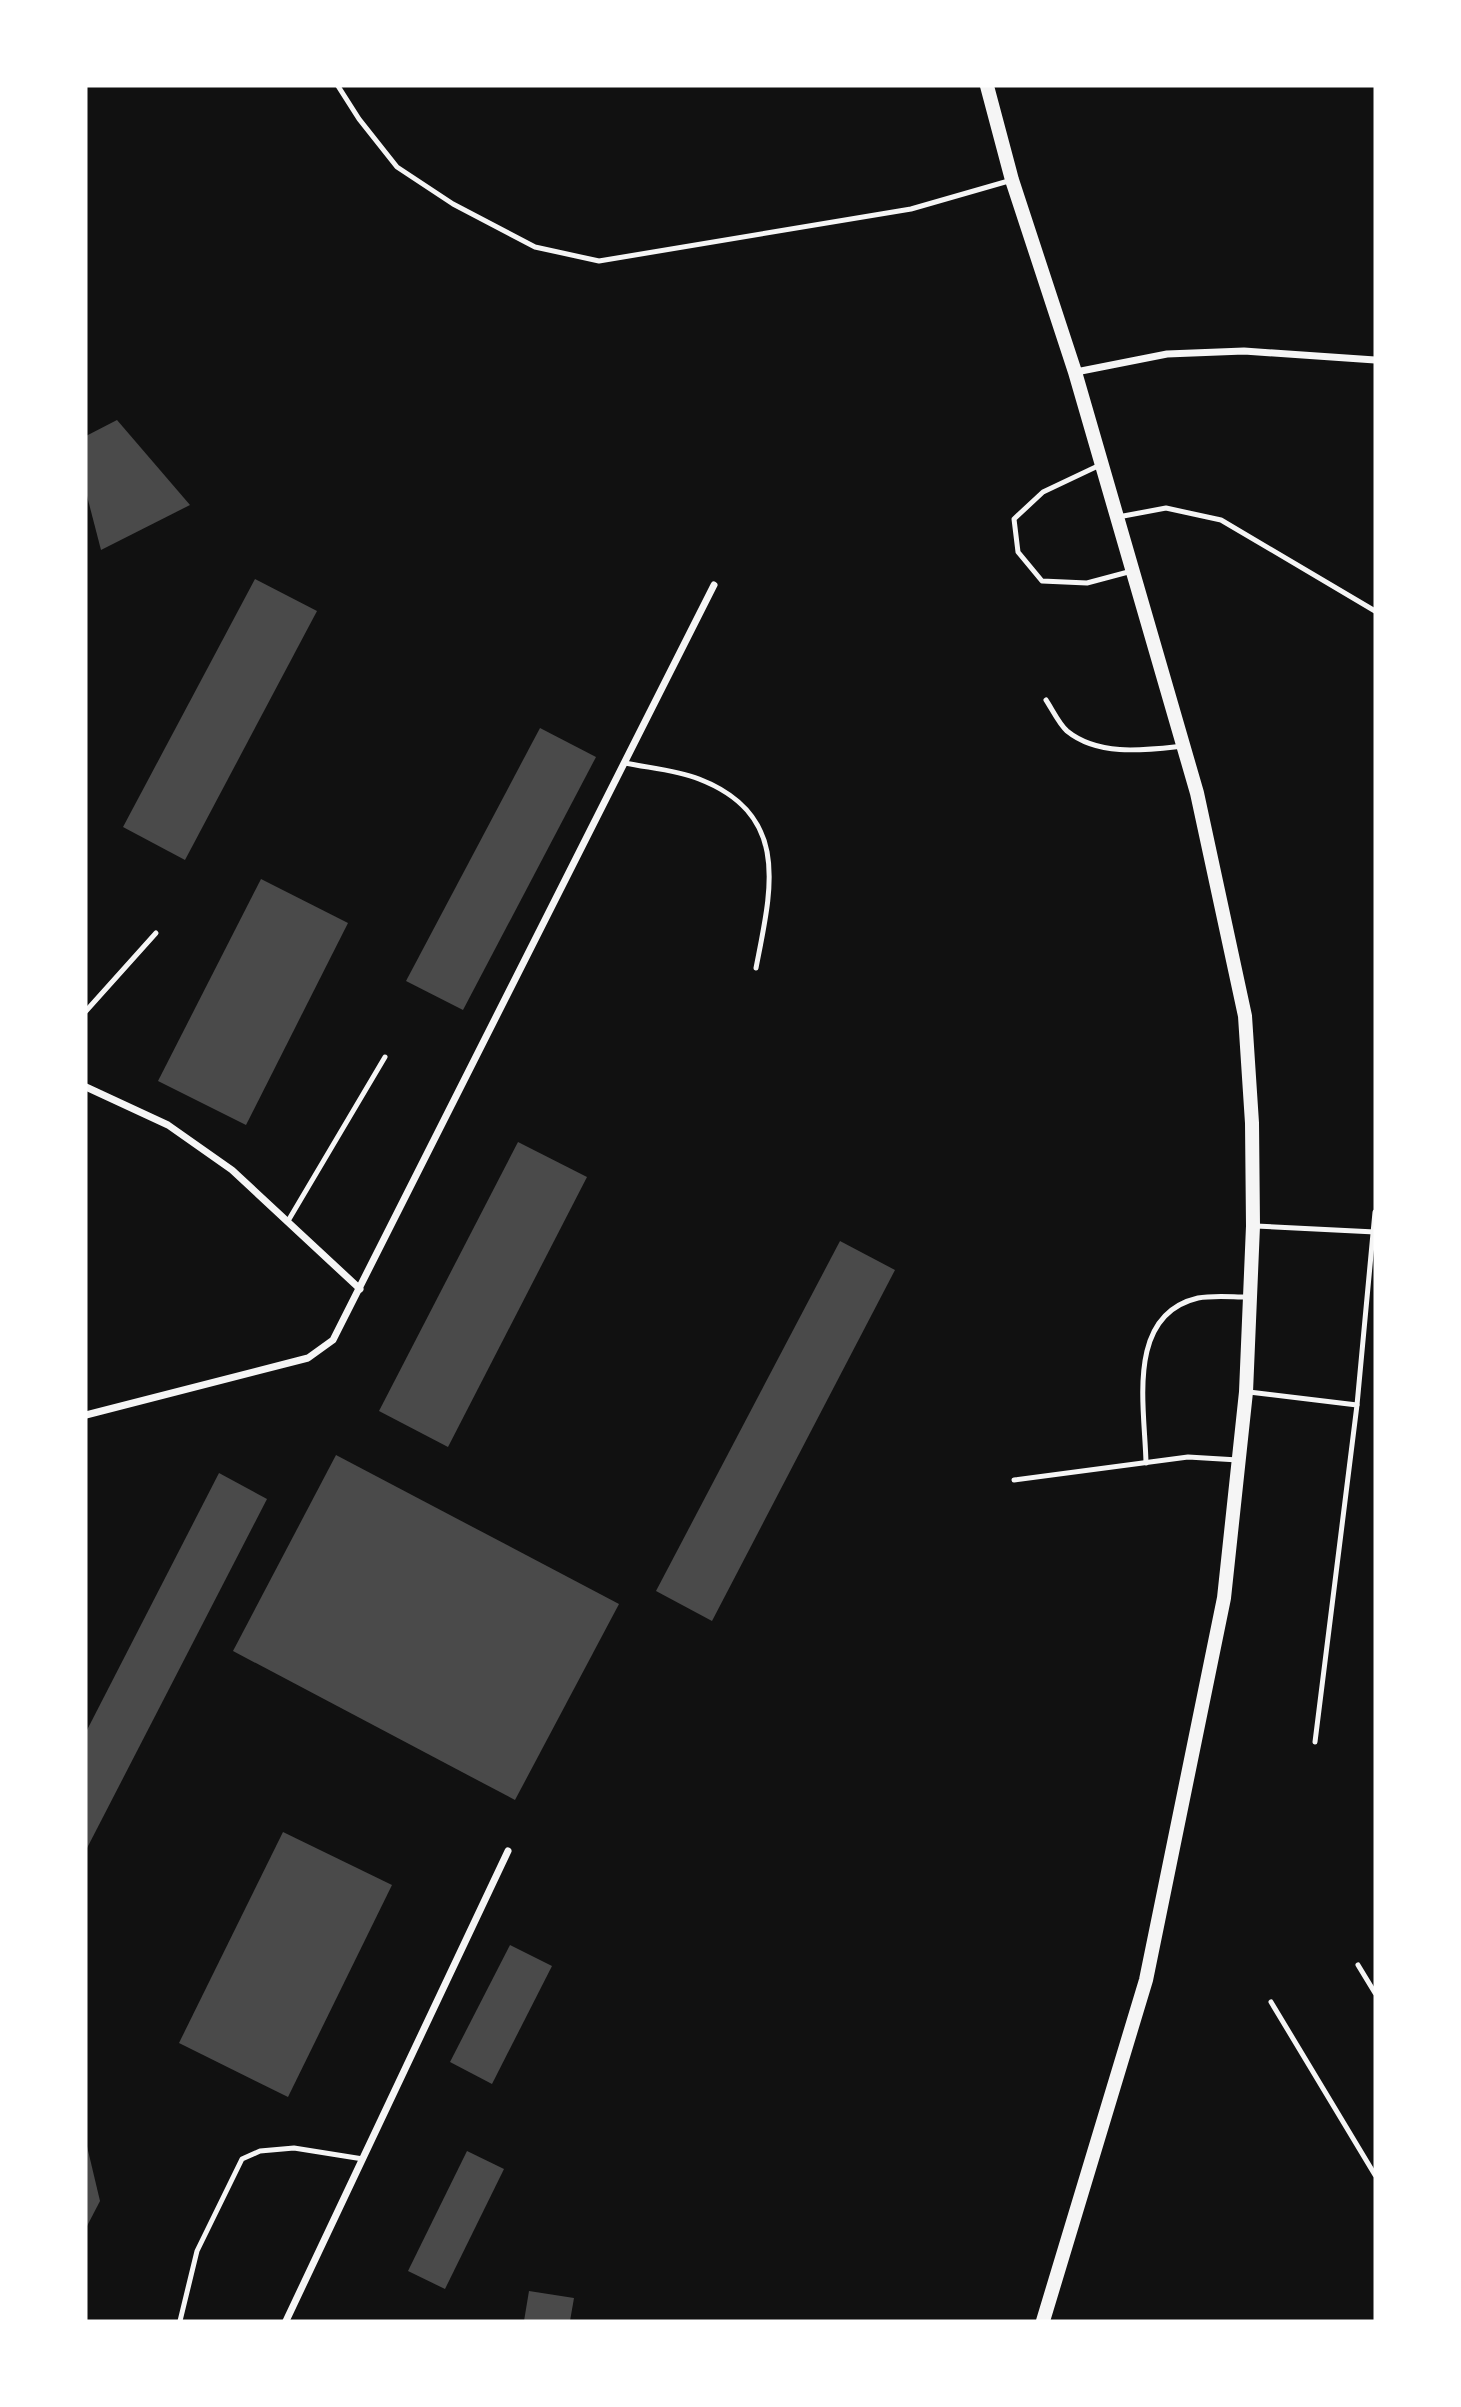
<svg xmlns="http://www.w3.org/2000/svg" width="1461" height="2407" viewBox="0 0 1461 2407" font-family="Literata,serif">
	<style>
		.building { fill: #4a4a4a }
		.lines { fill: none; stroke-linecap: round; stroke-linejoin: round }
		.service { stroke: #f5f5f5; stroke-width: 5 }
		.minor { stroke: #f5f5f5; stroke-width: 7 }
		.secondary { stroke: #f5f5f5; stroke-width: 14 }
	</style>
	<rect width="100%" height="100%" fill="#111"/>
	<g class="building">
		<path d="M 117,420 L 190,505 L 101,550 L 86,492 L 86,436 Z"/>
		<path d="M 255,579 L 317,611 L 185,860 L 123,827 Z"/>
		<path d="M 540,728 L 596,757 L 463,1010 L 406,981 Z"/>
		<path d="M 261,879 L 348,923 L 246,1125 L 158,1081 Z"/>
		<path d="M 518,1142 L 587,1177 L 448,1447 L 379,1411 Z"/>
		<path d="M 840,1241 L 895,1270 L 712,1621 L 656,1591 Z"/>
		<path d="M 336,1455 L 619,1604 L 515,1800 L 233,1651 Z"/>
		<path d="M 219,1473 L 267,1499 L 86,1850 L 86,1732 Z"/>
		<path d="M 283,1832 L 392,1885 L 288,2097 L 179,2043 Z"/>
		<path d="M 510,1945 L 552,1966 L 492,2084 L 450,2062 Z"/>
		<path d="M 86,2142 L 100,2201 L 86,2228 Z"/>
		<path d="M 467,2151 L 504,2169 L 445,2289 L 408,2271 Z"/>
		<path d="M 529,2291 L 574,2298 L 570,2321 L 524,2321 Z"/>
	</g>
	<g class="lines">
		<g class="service">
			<path d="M 338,86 L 359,119 L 397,167 L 453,204 L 535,247 L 599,261 L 911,209 L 1012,180"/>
			<path d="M 1100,465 L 1043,492 L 1014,519 L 1018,552 L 1042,581 L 1087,583 L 1132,571"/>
			<path d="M 1118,517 L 1166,508 L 1221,520 L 1375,611"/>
			<path d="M 1046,700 C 1052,709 1059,724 1067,731 C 1099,757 1146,750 1183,746"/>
			<path d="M 625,763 C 649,768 677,770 699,779 C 792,815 771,890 756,968"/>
			<path d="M 86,1011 L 156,933"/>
			<path d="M 288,1221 L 385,1057"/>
			<path d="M 1256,1226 L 1375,1232"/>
			<path d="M 1249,1392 L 1357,1405"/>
			<path d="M 1146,1463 C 1145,1408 1125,1315 1198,1298 C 1213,1295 1232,1297 1247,1297"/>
			<path d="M 1014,1480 L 1188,1457 L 1238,1460"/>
			<path d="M 1315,1742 L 1357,1405 L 1375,1212"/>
			<path d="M 1358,1965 L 1375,1993"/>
			<path d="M 1271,2002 L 1375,2175"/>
			<path d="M 180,2321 L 197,2251 L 242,2159 L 260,2151 L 294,2148 L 363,2159"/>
		</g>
		<g class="minor">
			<path d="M 1076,372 L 1167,354 L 1244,351 L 1375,360"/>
			<path d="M 86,1087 L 168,1125 L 232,1170 L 360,1289"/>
			<path d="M 86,1415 L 308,1358 L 333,1340 L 714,585"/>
			<path d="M 286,2321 L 508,1851"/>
		</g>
		<path class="secondary" d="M 987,86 L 1012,180 L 1075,372 L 1197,793 L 1245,1016 L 1252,1123 L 1253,1226 L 1246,1392 L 1224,1598 L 1146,1980 L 1043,2321"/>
	</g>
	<rect width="1461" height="2407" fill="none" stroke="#ffffff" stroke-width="175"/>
</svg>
